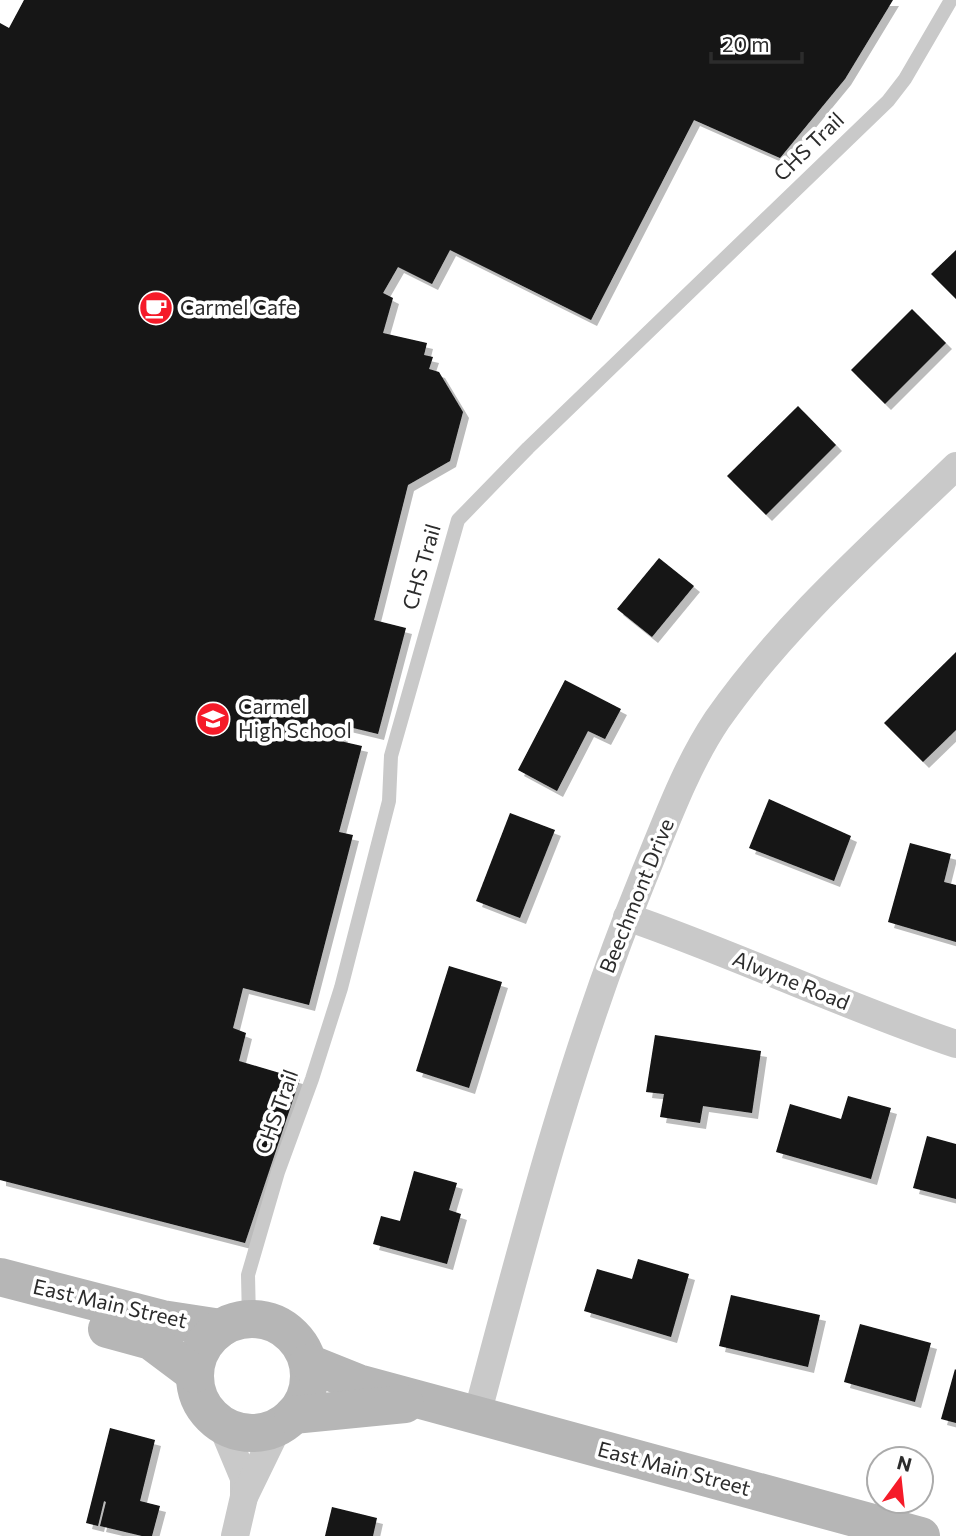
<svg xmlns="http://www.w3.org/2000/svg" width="956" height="1536" viewBox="0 0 956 1536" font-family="Commissioner,sans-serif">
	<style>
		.building { fill: #131313; filter: url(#shadow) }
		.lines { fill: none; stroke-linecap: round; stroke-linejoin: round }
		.service { stroke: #c9c9c9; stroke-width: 14 }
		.minor { stroke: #c9c9c9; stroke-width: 28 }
		.secondary { stroke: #b6b6b6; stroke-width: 38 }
		.labels { text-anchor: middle; stroke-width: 7; stroke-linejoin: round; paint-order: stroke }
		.street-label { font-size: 21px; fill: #2c2c2c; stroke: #fff }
		.poi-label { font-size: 21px; fill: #2c2c2c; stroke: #fff; text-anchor: start }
	</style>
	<defs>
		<filter id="shadow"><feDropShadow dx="6" dy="6" stdDeviation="0" flood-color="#0004"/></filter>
	</defs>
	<rect width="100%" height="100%" fill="#fff"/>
	<g class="building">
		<path d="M 24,0 L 893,0 L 845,79 L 780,158 L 694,120 L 591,320 L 450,250 L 432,284 L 398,267 L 383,293 L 393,298 L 383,333 L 427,343 L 424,355 L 433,357 L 429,369 L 439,372 L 463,412 L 450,461 L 408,485 L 374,620 L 406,628 L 378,734 L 345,726 L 340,741 L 362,746 L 339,832 L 353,835 L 309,1005 L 243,988 L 233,1028 L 246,1033 L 239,1061 L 300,1079 L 245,1243 L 0,1180 L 0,23 L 9,28 Z"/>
		<path d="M 956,250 L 956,299 L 931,274 Z"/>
		<path d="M 912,309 L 946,343 L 885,404 L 851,370 Z"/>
		<path d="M 798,406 L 836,445 L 766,515 L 727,476 Z"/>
		<path d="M 659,558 L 694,586 L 652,637 L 617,609 Z"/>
		<path d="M 956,652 L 956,730 L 923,762 L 884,723 Z"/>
		<path d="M 565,680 L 621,709 L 605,739 L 588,731 L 557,791 L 518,770 Z"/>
		<path d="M 769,799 L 851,836 L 834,881 L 749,848 Z"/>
		<path d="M 510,813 L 555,830 L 520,918 L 476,901 Z"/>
		<path d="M 910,843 L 951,854 L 944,882 L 956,885 L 956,942 L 888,922 Z"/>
		<path d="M 449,966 L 502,982 L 469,1088 L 416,1071 Z"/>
		<path d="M 655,1035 L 761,1051 L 752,1113 L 703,1106 L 700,1123 L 660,1117 L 664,1094 L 646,1092 Z"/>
		<path d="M 848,1096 L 891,1108 L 871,1179 L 776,1152 L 790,1104 L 841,1119 Z"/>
		<path d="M 927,1136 L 956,1144 L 956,1199 L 913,1188 Z"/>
		<path d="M 414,1171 L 457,1183 L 449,1210 L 461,1214 L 447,1264 L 373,1244 L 381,1216 L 400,1221 Z"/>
		<path d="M 638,1259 L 689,1274 L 671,1337 L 584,1311 L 597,1269 L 632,1279 Z"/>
		<path d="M 731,1295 L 820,1315 L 808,1367 L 719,1346 Z"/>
		<path d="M 860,1324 L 931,1343 L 915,1402 L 844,1382 Z"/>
		<path d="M 955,1369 L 956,1370 L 956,1423 L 941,1419 Z"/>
		<path d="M 110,1428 L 155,1440 L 140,1501 L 160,1506 L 152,1536 L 142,1536 L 100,1526 L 106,1502 L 104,1501 L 98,1526 L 86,1523 Z"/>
		<path d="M 332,1507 L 377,1518 L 373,1536 L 325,1536 Z"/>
	</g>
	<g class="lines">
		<path class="service" d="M 249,1320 L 248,1275 L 278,1172 L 312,1079 L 341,988 L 389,801 L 391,756 L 458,520 L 528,448 L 888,101 L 905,79 L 951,0"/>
		<g class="minor">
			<path d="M 627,917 C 738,955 845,1007 956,1044"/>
			<path d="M 477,1415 C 525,1234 572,1052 643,878 C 665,825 685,768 717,720 C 784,624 873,546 956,466"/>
			<path d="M 221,1423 L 244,1478 L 244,1497"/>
			<path d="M 235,1536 L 244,1497 L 279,1425"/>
		</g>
		<g class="secondary">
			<path d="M 0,1277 L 162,1319 L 221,1328"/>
			<circle cx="252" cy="1376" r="57"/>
			<path d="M 107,1329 L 151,1341 L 195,1374"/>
			<path d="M 308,1363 L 358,1383 L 921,1536"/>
			<path d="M 293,1415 L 405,1404"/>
		</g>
	</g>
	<defs>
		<g id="cafe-disc" transform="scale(1.75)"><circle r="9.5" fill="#f51b29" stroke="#fff"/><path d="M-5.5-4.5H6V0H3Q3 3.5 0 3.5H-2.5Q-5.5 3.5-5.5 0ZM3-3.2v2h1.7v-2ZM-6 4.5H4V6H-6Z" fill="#fff"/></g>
		<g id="school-disc" transform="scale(1.75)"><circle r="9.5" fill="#f51b29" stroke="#fff"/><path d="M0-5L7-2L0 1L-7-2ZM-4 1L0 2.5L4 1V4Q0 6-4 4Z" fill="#fff"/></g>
	</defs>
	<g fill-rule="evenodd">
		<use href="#cafe-disc" x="156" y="308"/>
		<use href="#school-disc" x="213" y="719"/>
	</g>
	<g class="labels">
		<g class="street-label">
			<text transform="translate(809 147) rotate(-44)" y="7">CHS Trail</text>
			<text transform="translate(422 567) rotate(-74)" y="7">CHS Trail</text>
			<text transform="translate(637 896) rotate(-68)" y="7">Beechmont Drive</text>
			<text transform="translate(791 981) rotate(22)" y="7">Alwyne Road</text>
			<text transform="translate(277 1112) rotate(-70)" y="7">CHS Trail</text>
			<text transform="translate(110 1304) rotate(13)" y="7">East Main Street</text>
			<text transform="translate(674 1469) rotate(15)" y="7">East Main Street</text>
		</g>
		<g class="poi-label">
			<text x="180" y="315">Carmel Cafe</text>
			<text x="238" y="714">Carmel<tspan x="238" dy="24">High School</tspan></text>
		</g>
	</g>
	<g transform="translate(900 1480) rotate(15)"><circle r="33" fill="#ffffff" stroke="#ababab" stroke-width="2"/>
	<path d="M0-5L12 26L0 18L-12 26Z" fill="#f51b29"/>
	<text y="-10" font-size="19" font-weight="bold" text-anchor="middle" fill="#2c2c2c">N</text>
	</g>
	<path d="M711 52v10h91v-10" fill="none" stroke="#2c2c2c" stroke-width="3.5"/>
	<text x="722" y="52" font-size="21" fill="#2c2c2c" stroke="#ffffff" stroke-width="5" paint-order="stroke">20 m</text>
</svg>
